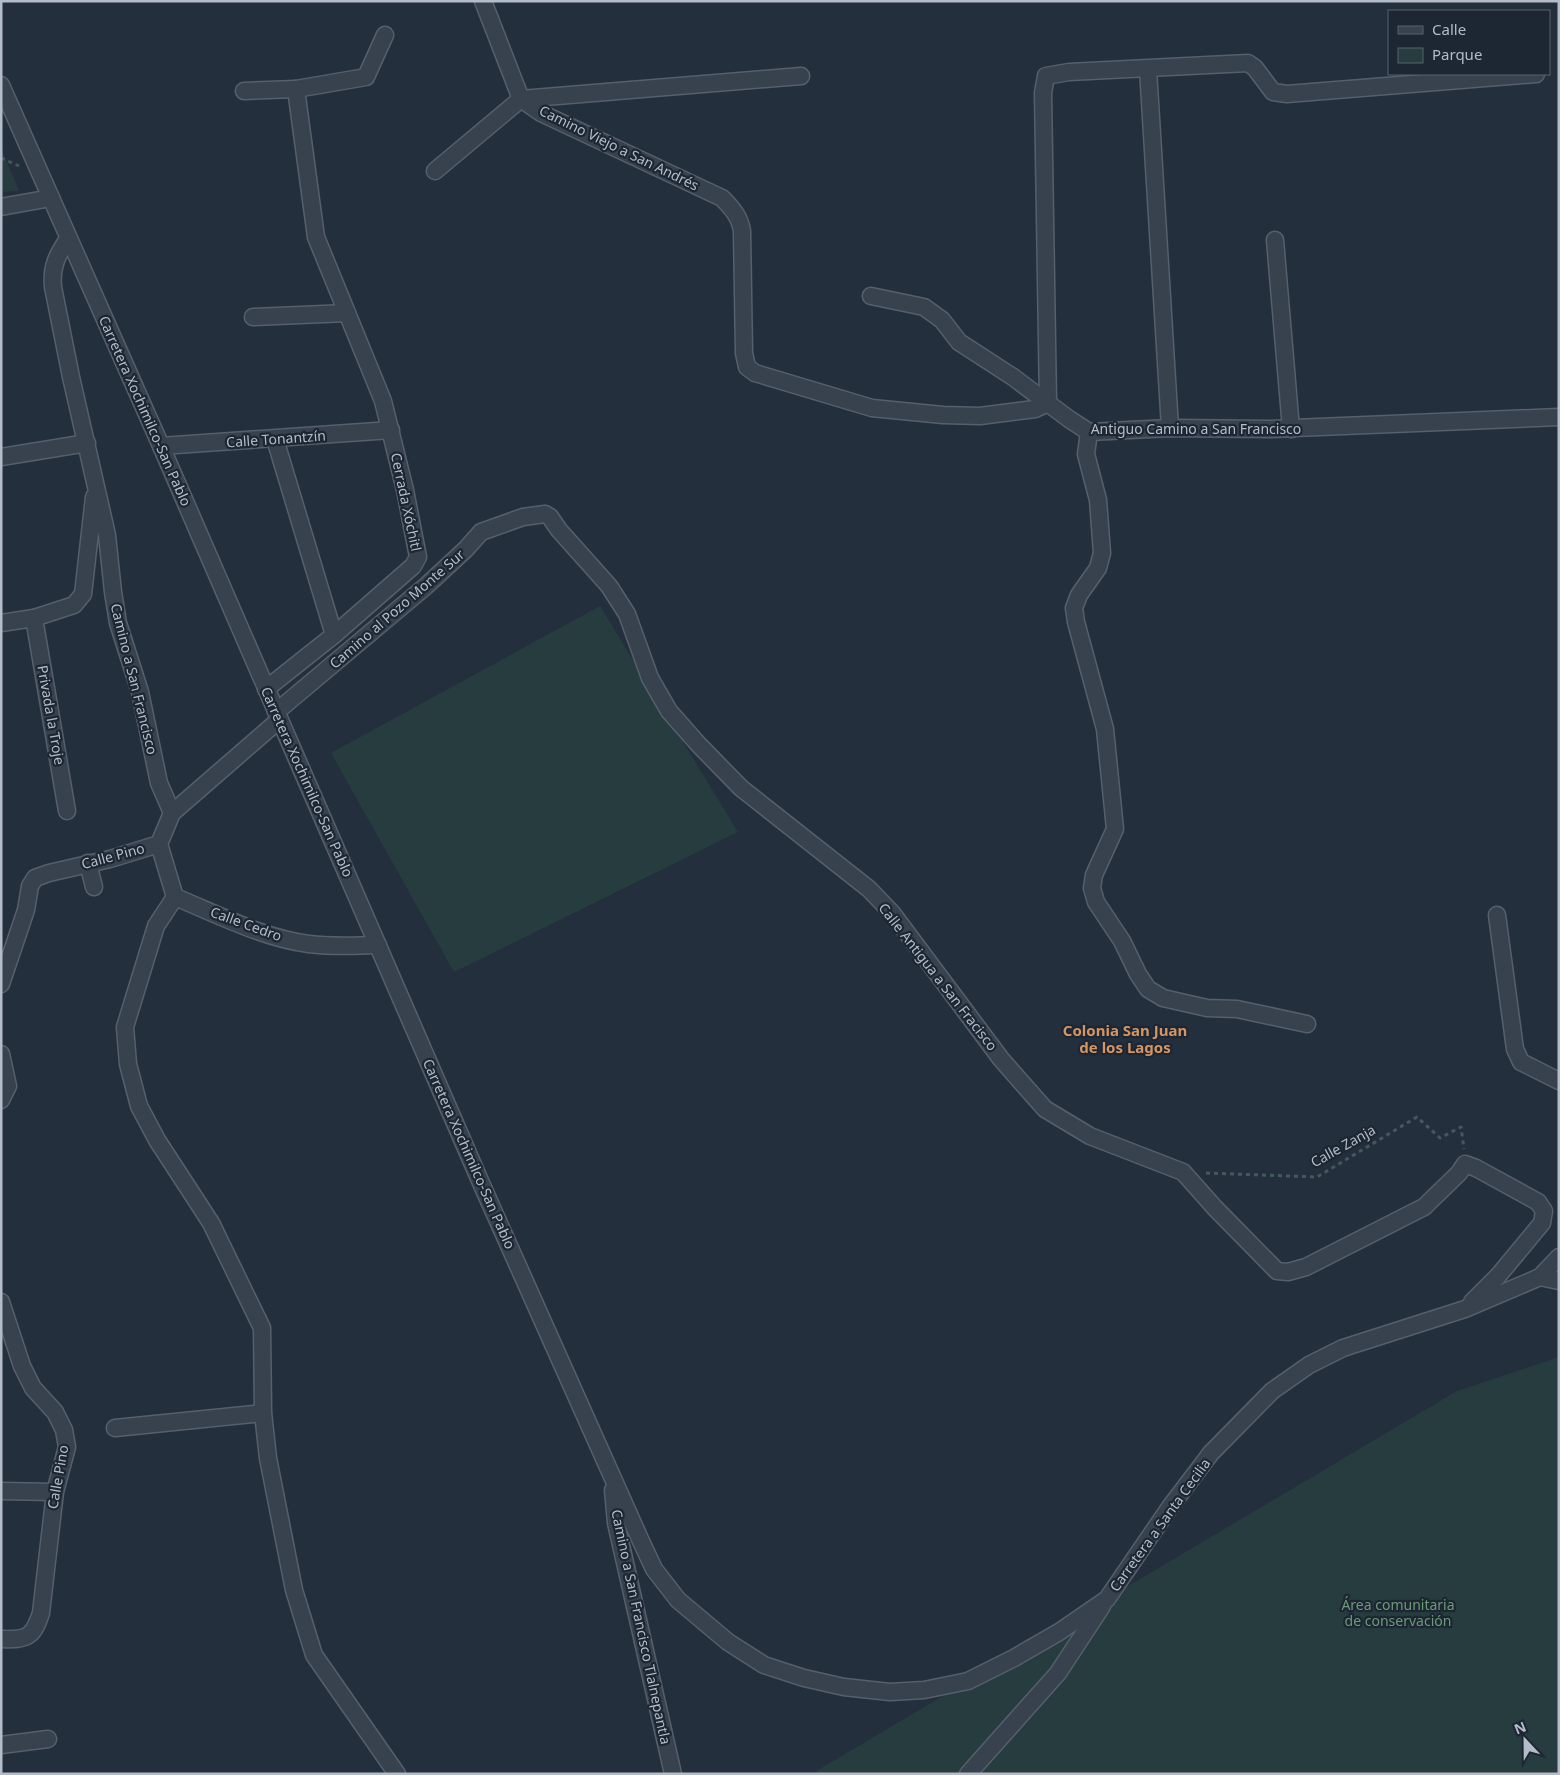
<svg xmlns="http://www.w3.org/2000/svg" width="1560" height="1775" viewBox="0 0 1560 1775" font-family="'Noto Sans',sans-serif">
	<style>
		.green { fill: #263c3f }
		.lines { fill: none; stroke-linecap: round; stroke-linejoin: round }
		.minor-casing { stroke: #565f6c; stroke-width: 19 }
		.path { stroke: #44595c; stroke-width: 3; stroke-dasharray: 4 4; stroke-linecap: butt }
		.minor { stroke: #38414e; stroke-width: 16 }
		.labels { text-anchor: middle; stroke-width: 4.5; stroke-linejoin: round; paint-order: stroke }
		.street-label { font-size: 14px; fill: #b4bcc9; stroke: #1d2633 }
		.park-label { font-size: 14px; fill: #6b9a76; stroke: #1d2633 }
		.neighbourhood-label { font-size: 15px; font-weight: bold; fill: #d59563; stroke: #1d2633 }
	</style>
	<rect width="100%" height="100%" fill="#242f3e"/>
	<g class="green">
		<path d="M 1,147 L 19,191 L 1,192 Z"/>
		<path d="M 600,606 L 738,832 L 454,972 L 331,753 Z"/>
		<path d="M 1559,1357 L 1559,1774 L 816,1774 L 818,1770 L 1457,1391 Z"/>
	</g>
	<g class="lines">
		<g class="minor-casing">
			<g id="minor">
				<path d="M 483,1 L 521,99 L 541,113 L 722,198 C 732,208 740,217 742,231 L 744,353 L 747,367 L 755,373 L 872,408 L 943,415 L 980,416 L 1035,409 L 1048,403"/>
				<path d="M 1148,69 L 1170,428"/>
				<path d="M 1,85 L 161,446 L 481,1183 L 640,1539 L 654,1569 L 678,1600 L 728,1642 L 764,1665 L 804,1678 L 844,1687 L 890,1692 L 924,1690 L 968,1681 L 1014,1658 L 1059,1632 L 1107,1599 L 1170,1507 L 1211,1453 L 1272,1391 L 1309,1365 L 1343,1348 L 1465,1309 L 1540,1277 L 1559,1257"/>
				<path d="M 244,91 L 296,89 L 366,77 L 385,35"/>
				<path d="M 435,171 L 521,99 L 801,76"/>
				<path d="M 1,207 L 51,198"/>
				<path d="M 68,239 C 57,255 51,267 53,287 L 71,377 L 107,535 L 113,592 L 118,623 L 140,692 L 159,783 L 172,813"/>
				<path d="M 1275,240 L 1291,429"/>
				<path d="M 871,296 L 924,307 L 942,320 L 959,342 L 1013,377 L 1069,419 L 1089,432 L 1170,428 L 1271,429 L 1559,417"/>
				<path d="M 253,317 L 347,313"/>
				<path d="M 1048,403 L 1043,93 L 1046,76 L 1069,72 L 1248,63 L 1255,68 L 1273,92 L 1287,94 L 1536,74"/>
				<path d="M 1089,432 L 1086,454 L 1098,500 L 1102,553 L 1098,568 L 1079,595 L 1074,608 L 1076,622 L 1105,729 L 1115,829 L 1094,875 L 1092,888 L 1096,902 L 1122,941 L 1138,974 L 1148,989 L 1163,998 L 1207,1008 L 1237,1009 L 1307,1024"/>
				<path d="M 275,439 L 334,635"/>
				<path d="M 161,446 L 391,430"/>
				<path d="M 1,457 L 87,443"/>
				<path d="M 34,618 L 67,811"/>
				<path d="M 1,623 L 34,618 L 74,605 L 83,594 L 94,497"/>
				<path d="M 266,689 L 334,635 L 413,566 L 418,557 L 405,490 L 383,401 L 316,237 L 296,89"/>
				<path d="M 276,712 L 426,586 L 466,549 L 481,532 L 523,517 L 545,514 L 550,517 L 559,530 L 609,586 L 627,614 L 650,678 L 669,711 L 699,745 L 741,788 L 869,889 L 892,913 L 1001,1059 L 1045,1109 L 1090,1136 L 1183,1172 L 1215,1208 L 1277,1271 L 1288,1272 L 1306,1267 L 1424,1207 L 1459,1173 L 1465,1164 L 1476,1168 L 1538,1202 L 1544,1211 L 1542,1223 L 1498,1276 L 1472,1302"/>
				<path d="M 159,844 L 175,897 L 156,926 L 125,1027 L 128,1064 L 139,1106 L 157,1140 L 211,1223 L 262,1328 L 263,1413 L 268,1458 L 294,1590 L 314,1655 L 397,1774"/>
				<path d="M 88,863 L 94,887"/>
				<path d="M 175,897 C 219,915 263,938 309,944 C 332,947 355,946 378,945"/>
				<path d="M 1497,915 L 1515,1049 L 1521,1062 L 1559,1081"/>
				<path d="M 1,984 L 26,910 L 30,886 L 35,878 L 49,873 L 110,859 L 159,844 L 172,813 L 279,720"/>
				<path d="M 1,1054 L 8,1086 L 1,1100"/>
				<path d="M 1540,1277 L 1559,1281"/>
				<path d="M 1,1302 L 22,1366 L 33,1388 L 55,1412 L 64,1430 L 67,1447 L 55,1492 L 41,1613 C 33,1637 28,1640 1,1639"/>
				<path d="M 115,1428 L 263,1413"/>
				<path d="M 613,1490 L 616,1523 L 673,1774"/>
				<path d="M 1,1491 L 55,1492"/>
				<path d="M 1,1745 L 48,1739"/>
				<path d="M 968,1774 L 1058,1673 L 1102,1606"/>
			</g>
		</g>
		<g class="path">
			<path d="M 1,158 L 19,166"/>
			<path d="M 1206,1173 L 1317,1177 L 1417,1117 L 1440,1138 L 1461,1127 L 1464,1149"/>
		</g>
		<use href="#minor" class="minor"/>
	</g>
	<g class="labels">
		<g class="street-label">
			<text transform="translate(619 148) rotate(26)" y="5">Camino Viejo a San Andrés</text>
			<text transform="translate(145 411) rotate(66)" y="5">Carretera Xochimilco-San Pablo</text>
			<text x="1196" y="434">Antiguo Camino a San Francisco</text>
			<text transform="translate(276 439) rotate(-4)" y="5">Calle Tonantzín</text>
			<text transform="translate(406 502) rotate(78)" y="5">Cerrada Xóchitl</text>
			<text transform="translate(397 609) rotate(-41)" y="5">Camino al Pozo Monte Sur</text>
			<text transform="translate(134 679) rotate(76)" y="5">Camino a San Francisco</text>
			<text transform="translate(51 715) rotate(80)" y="5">Privada la Troje</text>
			<text transform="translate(307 782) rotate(66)" y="5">Carretera Xochimilco-San Pablo</text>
			<text transform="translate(113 856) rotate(-15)" y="5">Calle Pino</text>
			<text transform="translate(246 924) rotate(20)" y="5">Calle Cedro</text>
			<text transform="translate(938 977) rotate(52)" y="5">Calle Antigua a San Fracisco</text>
			<text transform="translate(1343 1146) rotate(-29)" y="5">Calle Zanja</text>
			<text transform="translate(469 1154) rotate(66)" y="5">Carretera Xochimilco-San Pablo</text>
			<text transform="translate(58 1477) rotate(-80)" y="5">Calle Pino</text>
			<text transform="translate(1160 1525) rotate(-54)" y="5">Carretera a Santa Cecilia</text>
			<text transform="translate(641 1627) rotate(78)" y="5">Camino a San Francisco Tlalnepantla</text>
		</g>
		<g class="park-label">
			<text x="1398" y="1610">Área comunitaria<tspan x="1398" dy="16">de conservación</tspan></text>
		</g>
		<g class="neighbourhood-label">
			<text x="1125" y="1036">Colonia San Juan<tspan x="1125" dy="17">de los Lagos</tspan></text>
		</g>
	</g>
	<rect width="1560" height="1775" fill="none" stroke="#b4bcc9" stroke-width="5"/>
	<rect x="1388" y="10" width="162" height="65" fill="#1d2633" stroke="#59626f"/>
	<rect x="1398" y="26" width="25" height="8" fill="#38414e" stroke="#59626f"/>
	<text x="1432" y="35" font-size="15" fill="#b4bcc9">Calle</text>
	<rect x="1398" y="48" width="25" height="15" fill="#263c3f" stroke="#59626f"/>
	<text x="1432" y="60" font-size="15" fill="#b4bcc9">Parque</text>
	<g transform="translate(1525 1740) rotate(338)" stroke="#1d2633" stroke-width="4" paint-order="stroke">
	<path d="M0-4L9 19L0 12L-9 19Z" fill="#b4bcc9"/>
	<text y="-8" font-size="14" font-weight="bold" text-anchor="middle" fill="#b4bcc9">N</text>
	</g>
</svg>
